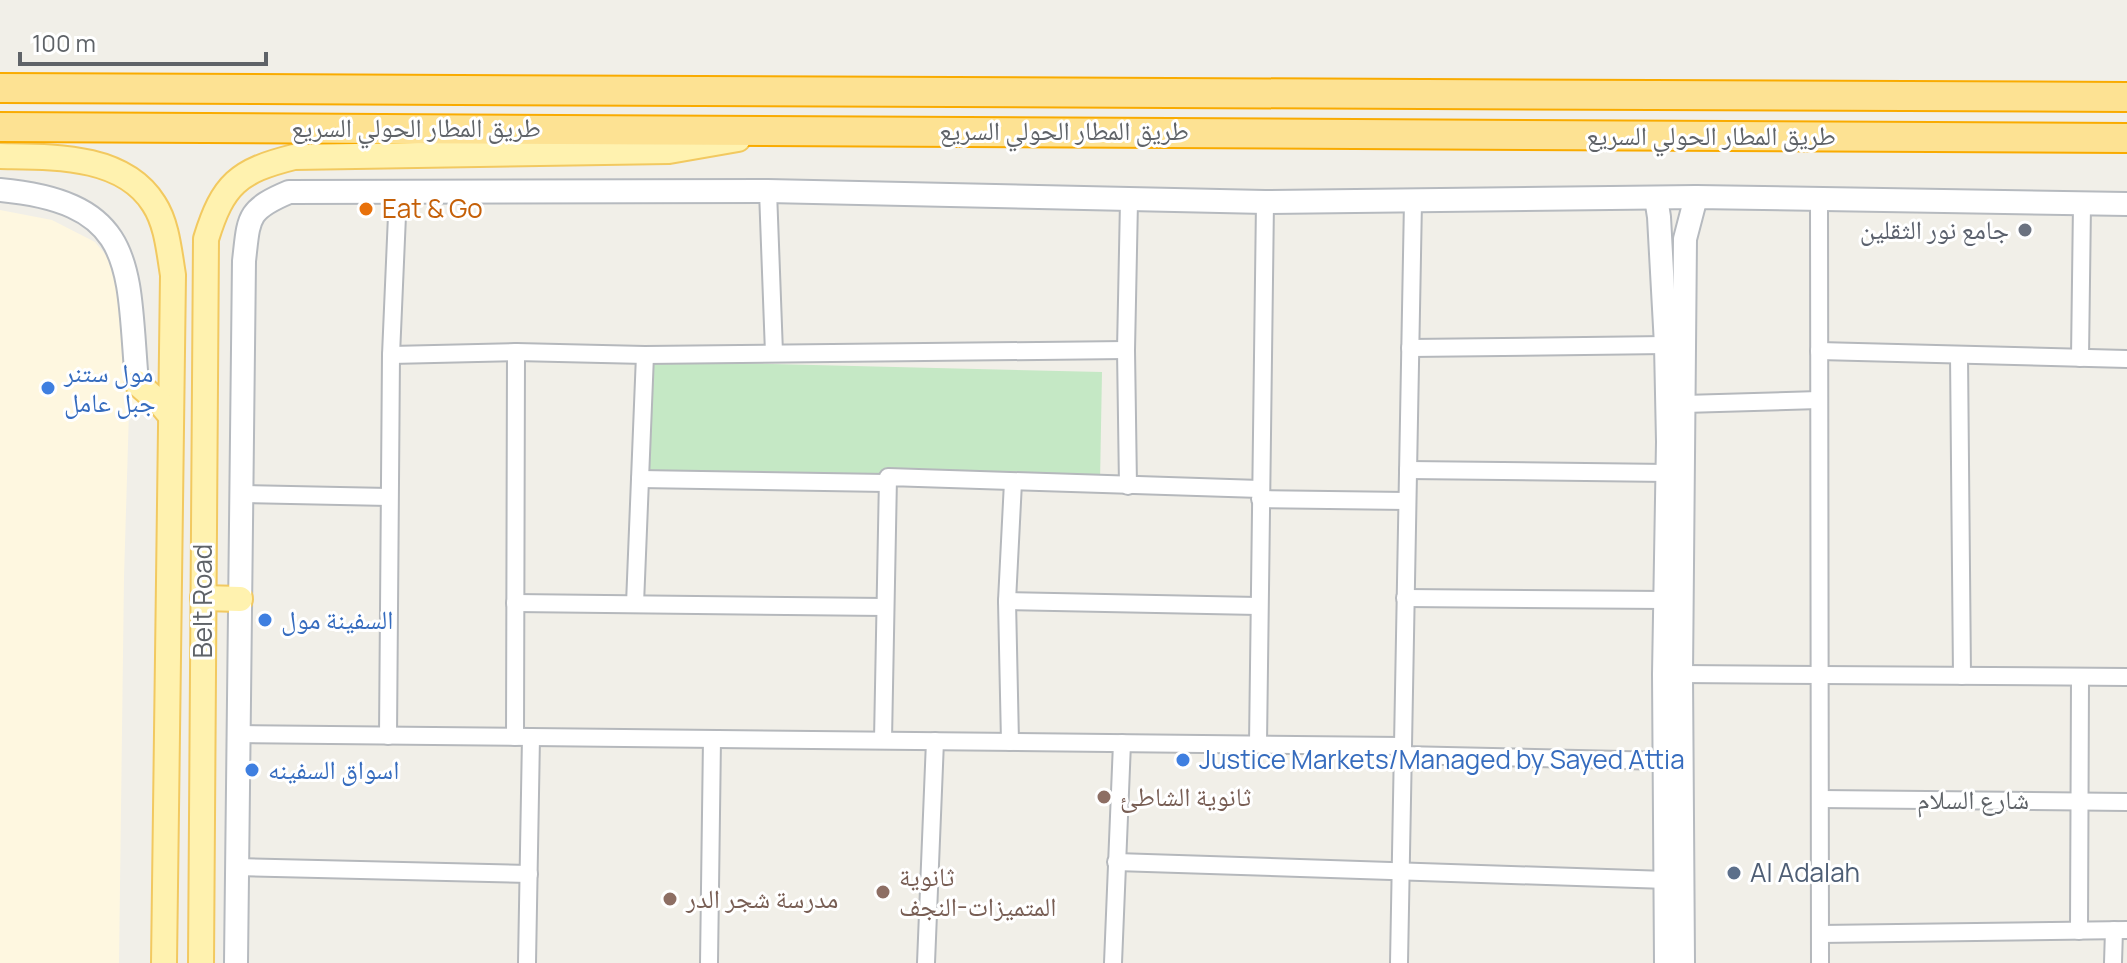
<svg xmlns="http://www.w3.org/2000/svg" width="2127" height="963" viewBox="0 0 2127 963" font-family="Manrope,'Noto Naskh Arabic',sans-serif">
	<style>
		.commercial { fill: #fef7e0 }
		.green { fill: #c5e8c5 }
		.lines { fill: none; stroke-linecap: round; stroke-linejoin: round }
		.street-casing { stroke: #b5b8bc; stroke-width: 20 }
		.secondary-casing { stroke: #b6babf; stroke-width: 26 }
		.primary-casing { stroke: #f2c960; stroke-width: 28 }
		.highway-casing { stroke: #f9ab00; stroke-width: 32 }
		.street { stroke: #fff; stroke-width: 16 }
		.secondary { stroke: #fff; stroke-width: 22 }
		.primary { stroke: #fff2af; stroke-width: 24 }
		.highway { stroke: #fde293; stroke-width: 28 }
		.food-dot { fill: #e8710a; stroke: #fff; stroke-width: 3 }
		.worship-dot { fill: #6b7280; stroke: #fff; stroke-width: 3 }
		.shop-dot { fill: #3f7fe0; stroke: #fff; stroke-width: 3 }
		.education-dot { fill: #8d6e63; stroke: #fff; stroke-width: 3 }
		.service-dot { fill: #5c6f8a; stroke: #fff; stroke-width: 3 }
		.labels { text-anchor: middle; stroke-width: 6; stroke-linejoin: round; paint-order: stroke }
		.street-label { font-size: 26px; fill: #5f6368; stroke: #fff }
		.food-label { font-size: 26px; fill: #c56008; stroke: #fff; text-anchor: start }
		.worship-label { font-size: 26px; fill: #5b616d; stroke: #fff; text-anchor: end }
		.shop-label { font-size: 26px; fill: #366cbe; stroke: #fff; text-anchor: start }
		.education-label { font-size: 26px; fill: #785e54; stroke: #fff; text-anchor: start }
		.service-label { font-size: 26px; fill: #4e5e75; stroke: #fff; text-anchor: start }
	</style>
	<rect width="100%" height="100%" fill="#f1efe8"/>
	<path class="commercial" d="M 0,210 L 52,220 L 95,242 L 131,285 L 149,375 L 149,392 L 129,411 L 124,577 L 119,963 L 0,963 Z"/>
	<path class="green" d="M 649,361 L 1102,372 L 1100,482 L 646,471 Z"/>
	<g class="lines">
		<g class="street-casing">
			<g id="street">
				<path d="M 768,191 L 774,353"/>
				<path d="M 1819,201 L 1820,963"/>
				<path d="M 1410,348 L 1666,345"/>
				<path d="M 1819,351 L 2127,359"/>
				<path d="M 391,355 L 516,352 L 645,355 L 1126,350"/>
				<path d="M 1959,355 L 1962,676"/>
				<path d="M 2080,358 L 2082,204"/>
				<path d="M 1684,404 L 1819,400"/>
				<path d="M 1408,470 L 1668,473"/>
				<path d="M 640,479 L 886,483"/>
				<path d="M 1128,486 L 1126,350 L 1129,201"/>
				<path d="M 241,494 L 389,497"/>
				<path d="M 1260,499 L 1407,501"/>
				<path d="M 1405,598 L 1665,600"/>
				<path d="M 1007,601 L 1258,606"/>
				<path d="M 515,603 L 885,607"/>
				<path d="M 635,604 L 645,355"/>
				<path d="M 1681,674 L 2127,677"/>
				<path d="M 239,734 L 1402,746"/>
				<path d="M 388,736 L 391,355 L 398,192"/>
				<path d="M 515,737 L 516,352"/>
				<path d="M 883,740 L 888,477 L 1260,489"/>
				<path d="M 1010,742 L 1007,601 L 1013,482"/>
				<path d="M 1258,744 L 1265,202"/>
				<path d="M 1402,755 L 1665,761"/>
				<path d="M 1820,799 L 2127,802"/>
				<path d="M 1116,862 L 1667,880"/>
				<path d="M 237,867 L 529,874"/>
				<path d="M 2079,931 L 2080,677"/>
				<path d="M 1820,934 L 2127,930"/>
				<path d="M 527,963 L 531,737"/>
				<path d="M 709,963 L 712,739"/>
				<path d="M 926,963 L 935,741"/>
				<path d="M 1113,963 L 1122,743"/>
				<path d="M 1399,963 L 1413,201"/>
				<path d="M 2113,963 L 2114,930"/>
			</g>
		</g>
		<g class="secondary-casing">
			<g id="secondary">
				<path d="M 0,190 C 139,203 127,268 137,383"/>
				<path d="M 1656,198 L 1659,217 L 1666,345 L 1668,442 L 1664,674 L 1666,963"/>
				<path d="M 236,963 L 244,261 C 249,218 246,210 289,192 L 768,191 L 1265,202 L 1696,197 L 2127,204"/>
				<path d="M 1683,963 L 1681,674 L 1685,239 L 1696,197"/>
			</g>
		</g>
		<g class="primary-casing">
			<g id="primary">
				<path d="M 0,156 C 51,157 123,154 154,204 C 167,224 169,251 173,275 L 164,963"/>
				<path d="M 137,383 L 161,404 L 171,416"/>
				<path d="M 203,598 L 240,599"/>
				<path d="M 201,963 L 206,239 C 223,184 238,171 294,157 L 669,151 L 738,139"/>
			</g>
		</g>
		<g class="highway-casing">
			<g id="highway">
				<path d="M 0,88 L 2127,97"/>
				<path d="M 0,127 L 2127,138"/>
			</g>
		</g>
		<use href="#street" class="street"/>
		<use href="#secondary" class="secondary"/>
		<use href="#primary" class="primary"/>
		<use href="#highway" class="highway"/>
	</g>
	<circle class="food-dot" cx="366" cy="209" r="8"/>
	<circle class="worship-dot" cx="2025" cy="230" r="8"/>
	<g class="shop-dot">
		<circle cx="48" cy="388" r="8"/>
		<circle cx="265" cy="620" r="8"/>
		<circle cx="1183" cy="760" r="8"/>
		<circle cx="252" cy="770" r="8"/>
	</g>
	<g class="education-dot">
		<circle cx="1104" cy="797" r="8"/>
		<circle cx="883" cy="892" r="8"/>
		<circle cx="670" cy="899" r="8"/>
	</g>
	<circle class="service-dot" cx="1734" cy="873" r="8"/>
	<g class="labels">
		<g class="street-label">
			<text x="416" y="137">طريق المطار الحولي السريع</text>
			<text x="1064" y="140">طريق المطار الحولي السريع</text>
			<text x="1711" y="145">طريق المطار الحولي السريع</text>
			<text transform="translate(203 601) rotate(-90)" y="9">Belt Road</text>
			<text x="1973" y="809">شارع السلام</text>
		</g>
		<g class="food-label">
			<text x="382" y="218">Eat &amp; Go</text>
		</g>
		<g class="worship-label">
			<text x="2009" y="239">جامع نور الثقلين</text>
		</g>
		<g class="shop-label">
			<text x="64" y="382">مول ستنر<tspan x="64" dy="30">جبل عامل</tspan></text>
			<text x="281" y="629">السفينة مول</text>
			<text x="1199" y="769">Justice Markets/Managed by Sayed Attia</text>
			<text x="268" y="779">اسواق السفينه</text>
		</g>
		<g class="education-label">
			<text x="1120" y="806">ثانوية الشاطئ</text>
			<text x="899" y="886">ثانوية<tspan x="899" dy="30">المتميزات-النجف</tspan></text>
			<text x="686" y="908">مدرسة شجر الدر</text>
		</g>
		<g class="service-label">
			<text x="1750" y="882">Al Adalah</text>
		</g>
	</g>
	<path d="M20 52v12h246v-12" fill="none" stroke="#5f6368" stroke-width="4"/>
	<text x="32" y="52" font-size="24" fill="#5f6368" stroke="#ffffff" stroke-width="6" paint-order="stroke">100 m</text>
</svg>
